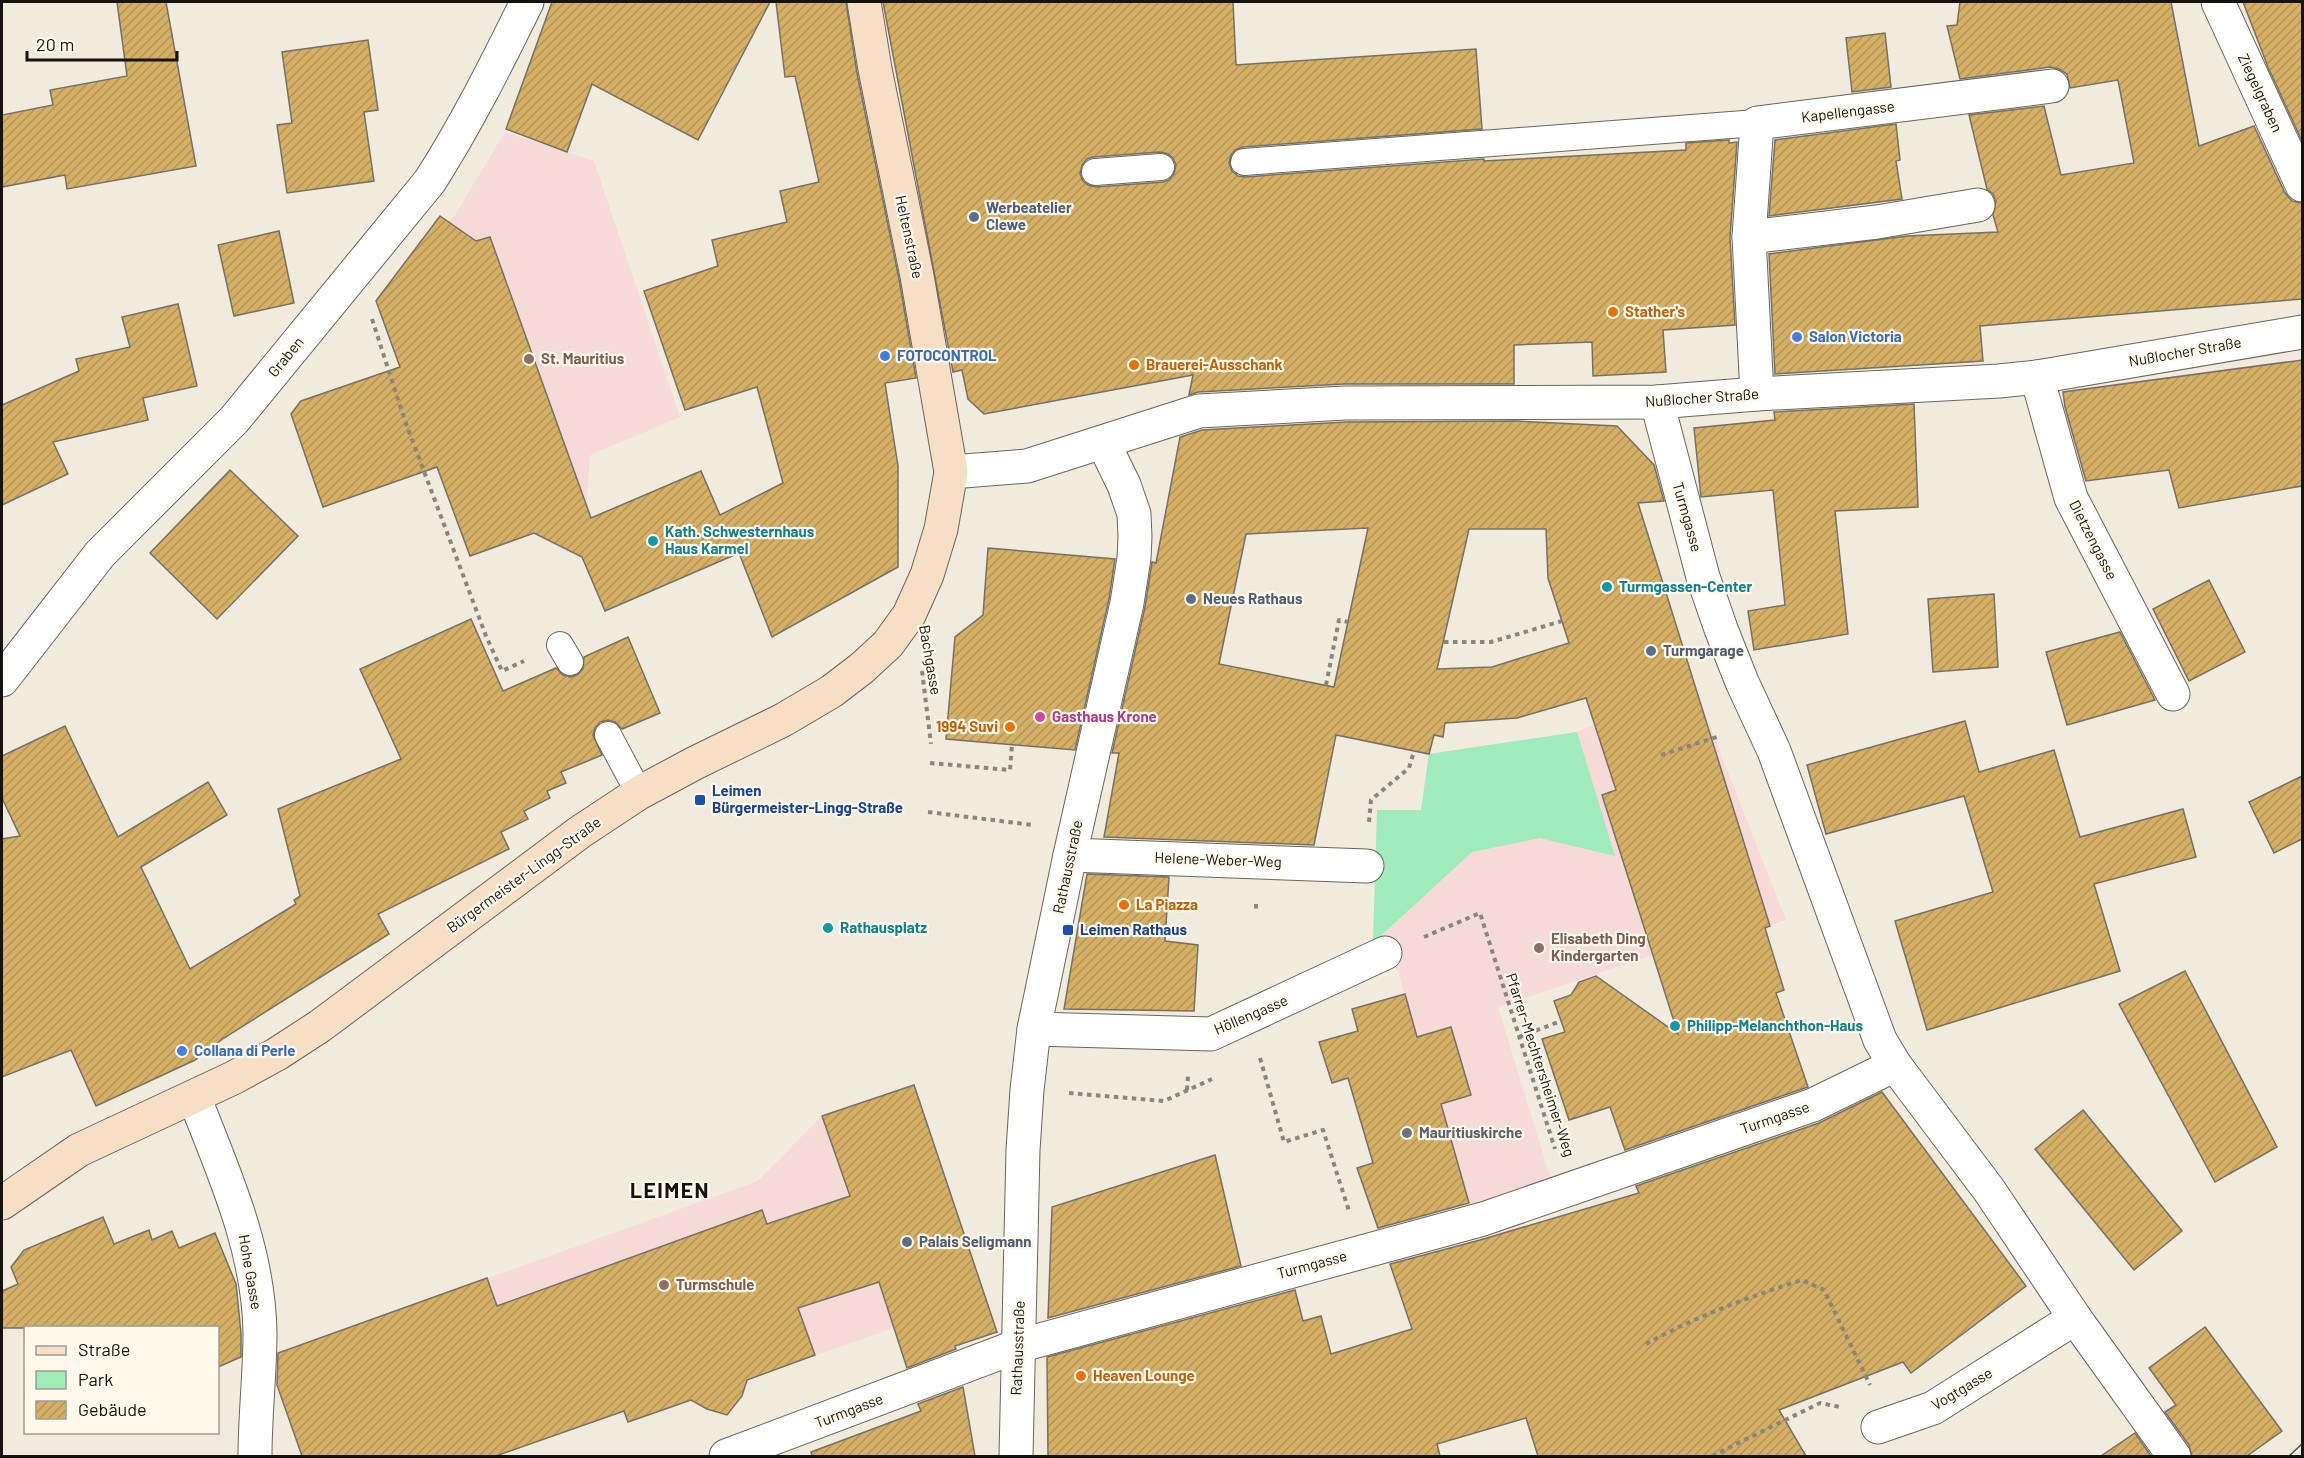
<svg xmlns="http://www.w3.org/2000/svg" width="2304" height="1458" viewBox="0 0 2304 1458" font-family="Barlow,sans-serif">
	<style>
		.education { fill: #f5dad8 }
		.park { fill: #9febba }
		.building { fill: url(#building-hatch); stroke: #777165; stroke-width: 1.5; fill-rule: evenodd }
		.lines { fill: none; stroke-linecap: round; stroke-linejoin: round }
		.lane-casing { stroke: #6c665a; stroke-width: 28 }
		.street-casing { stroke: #6c665a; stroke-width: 35 }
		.secondary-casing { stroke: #6c665a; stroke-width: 35 }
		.path { stroke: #8a867d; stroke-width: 4; stroke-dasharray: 4.5 4.5; stroke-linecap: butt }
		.lane { stroke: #fff; stroke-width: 26 }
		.street { stroke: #fff; stroke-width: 33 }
		.secondary { stroke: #f6dfc5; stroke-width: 33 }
		.tram { stroke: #4d4a43; stroke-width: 1.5 }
		.service-dot { fill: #5c6f8a; stroke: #fff8eb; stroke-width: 2 }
		.food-dot { fill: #e8710a; stroke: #fff8eb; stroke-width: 2 }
		.shop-dot { fill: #3f7fe0; stroke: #fff8eb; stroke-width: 2 }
		.education-dot { fill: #8d6e63; stroke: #fff8eb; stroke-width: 2 }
		.culture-dot { fill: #0f9aa8; stroke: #fff8eb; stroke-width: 2 }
		.hotel-dot { fill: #d1479c; stroke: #fff8eb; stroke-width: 2 }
		.transit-dot { fill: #1a4fb4; stroke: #fff8eb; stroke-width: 2 }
		.worship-dot { fill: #6b7280; stroke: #fff8eb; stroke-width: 2 }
		.labels { text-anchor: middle; stroke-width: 4.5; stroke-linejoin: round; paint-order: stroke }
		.street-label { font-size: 15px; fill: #15130f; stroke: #fff8eb }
		.service-label { font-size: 15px; font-weight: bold; fill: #4e5e75; stroke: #fff8eb; text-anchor: start }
		.food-label { font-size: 15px; font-weight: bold; fill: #c56008; stroke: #fff8eb; text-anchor: start }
		.shop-label { font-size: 15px; font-weight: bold; fill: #366cbe; stroke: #fff8eb; text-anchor: start }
		.education-label { font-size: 15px; font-weight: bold; fill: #785e54; stroke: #fff8eb; text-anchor: start }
		.culture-label { font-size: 15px; font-weight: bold; fill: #0d838f; stroke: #fff8eb; text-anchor: start }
		.hotel-label { font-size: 15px; font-weight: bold; fill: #b23c85; stroke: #fff8eb; text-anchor: start }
		.transit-label { font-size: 15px; font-weight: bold; fill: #164399; stroke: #fff8eb; text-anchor: start }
		.worship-label { font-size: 15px; font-weight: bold; fill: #5b616d; stroke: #fff8eb; text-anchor: start }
		.district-label { font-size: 21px; font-weight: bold; letter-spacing: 1.5px; fill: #15130f; stroke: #fff8eb }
	</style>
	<defs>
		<pattern id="building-hatch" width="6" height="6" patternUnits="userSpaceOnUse" patternTransform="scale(1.5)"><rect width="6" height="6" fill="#d4af65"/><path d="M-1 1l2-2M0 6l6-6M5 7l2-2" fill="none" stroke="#b59656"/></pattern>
	</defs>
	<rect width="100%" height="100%" fill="#f1ebdd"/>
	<g class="education">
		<path d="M 505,132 L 594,161 L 680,417 L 590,455 L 586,512 L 557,525 L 549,541 L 534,533 L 470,556 L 376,301 L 455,215 Z"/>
		<path d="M 1697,693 L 1786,920 L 1664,959 L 1653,955 L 1498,1007 L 1551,1180 L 1470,1205 L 1441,1104 L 1471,1094 L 1451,1028 L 1417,1037 L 1396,965 L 1373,943 L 1377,810 L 1421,810 L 1429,754 L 1577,732 L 1595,724 Z"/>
		<path d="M 822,1116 L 850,1196 L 833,1202 L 879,1282 L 893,1328 L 628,1422 L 624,1411 L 496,1456 L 302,1456 L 287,1413 L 297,1409 L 277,1354 L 758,1181 Z"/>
	</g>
	<path class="park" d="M 1577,732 L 1615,856 L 1540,838 L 1472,852 L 1373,943 L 1377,810 L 1421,810 L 1429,754 Z"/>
	<g class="building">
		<path d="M 117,2 L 166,2 L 196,166 L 67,189 L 65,175 L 2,187 L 2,115 L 53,105 L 50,90 L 127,76 Z"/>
		<path d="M 552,2 L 770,2 L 698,140 L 592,84 L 567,152 L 506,129 Z"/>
		<path d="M 776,2 L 846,2 L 857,73 L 899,279 L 916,378 L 885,383 L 898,466 L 898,567 L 772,637 L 739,553 L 605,611 L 582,557 L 534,533 L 470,556 L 437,467 L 323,507 L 291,414 L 301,401 L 400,367 L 376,301 L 440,216 L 476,241 L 490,237 L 591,518 L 701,471 L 720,515 L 783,483 L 757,387 L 685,410 L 644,291 L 718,266 L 712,240 L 787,222 L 780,191 L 819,182 L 795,76 L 785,77 Z"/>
		<path d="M 883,2 L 1233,2 L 1236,65 L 1476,49 L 1482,129 L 1243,147 L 1235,150 L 1231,155 L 1229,163 L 1232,171 L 1238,176 L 1245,177 L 1484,159 L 1484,161 L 1686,150 L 1686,143 L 1729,140 L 1729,143 L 1737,142 L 1730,238 L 1735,325 L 1663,330 L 1666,372 L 1593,376 L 1592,342 L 1514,345 L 1514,384 L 1344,384 L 1198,392 L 1189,395 L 1193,375 L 984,414 L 968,399 L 962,370 L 953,372 ZM 1160,152 L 1168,154 L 1173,158 L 1176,165 L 1174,174 L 1169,180 L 1163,182 L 1096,187 L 1088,185 L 1083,181 L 1080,174 L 1082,165 L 1087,159 L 1093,157 Z"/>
		<path d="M 1960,2 L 2171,2 L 2199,146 L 2254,126 L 2285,193 L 2292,201 L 2302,203 L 2302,299 L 1980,326 L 1983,361 L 1775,374 L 1769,254 L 1907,236 L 1998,232 L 1993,215 L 1996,201 L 1993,194 L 1987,189 L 1969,115 L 2044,106 L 2061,175 L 2134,163 L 2118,80 L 2070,88 L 2067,74 L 2059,69 L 2050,67 L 1960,79 L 1947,26 L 1957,25 Z"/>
		<path d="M 2243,2 L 2302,2 L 2302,141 L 2268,67 Z"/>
		<path d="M 1885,33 L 1891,87 L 1852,92 L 1846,38 Z"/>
		<path d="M 368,40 L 378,110 L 364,112 L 374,181 L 287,193 L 277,125 L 292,123 L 282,52 Z"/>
		<path d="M 1896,124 L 1900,160 L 1896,161 L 1902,199 L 1769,216 L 1775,140 Z"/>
		<path d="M 279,231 L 294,303 L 234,316 L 218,245 Z"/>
		<path d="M 178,304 L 197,386 L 143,398 L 148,420 L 53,442 L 68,474 L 2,505 L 2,405 L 79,371 L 76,359 L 130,347 L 122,317 Z"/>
		<path d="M 2302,360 L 2302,486 L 2179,508 L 2169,470 L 2086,481 L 2065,407 L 2063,392 Z"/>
		<path d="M 1914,404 L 1918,507 L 1835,511 L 1848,634 L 1754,650 L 1748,611 L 1785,605 L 1773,490 L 1701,497 L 1694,428 L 1775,420 L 1774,412 Z"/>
		<path d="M 1515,421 L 1617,426 L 1654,465 L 1664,501 L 1638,503 L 1770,926 L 1765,928 L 1784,990 L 1776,993 L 1808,1087 L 1625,1150 L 1610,1107 L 1569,1120 L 1542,1039 L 1565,1032 L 1554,1001 L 1571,995 L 1579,982 L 1596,976 L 1678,1034 L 1602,795 L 1616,790 L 1586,698 L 1517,718 L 1445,723 L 1443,737 L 1434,735 L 1429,754 L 1336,735 L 1314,845 L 1104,837 L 1119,753 L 1112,753 L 1145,607 L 1152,562 L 1156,563 L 1180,437 L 1202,430 L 1346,422 ZM 1368,528 L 1334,687 L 1219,664 L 1246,534 ZM 1469,529 L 1546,529 L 1548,578 L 1569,643 L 1492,667 L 1437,669 Z"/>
		<path d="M 230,470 L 298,536 L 217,619 L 150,553 Z"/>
		<path d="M 988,548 L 1115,559 L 1109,599 L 1075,750 L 946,739 L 955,637 L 983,615 Z"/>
		<path d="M 2209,580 L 2245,652 L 2189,681 L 2153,609 Z"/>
		<path d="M 1994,594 L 1998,667 L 1933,672 L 1928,599 Z"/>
		<path d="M 471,619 L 503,691 L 556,668 L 563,675 L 570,677 L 577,675 L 583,669 L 584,657 L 628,637 L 660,713 L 622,729 L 615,722 L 608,720 L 600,722 L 595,728 L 593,735 L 602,755 L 561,772 L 566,783 L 547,791 L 550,798 L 524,811 L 528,819 L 501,832 L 509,849 L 378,914 L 389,934 L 224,1038 L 195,1060 L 96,1106 L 71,1050 L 2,1077 L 2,839 L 20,836 L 2,798 L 2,756 L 65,726 L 118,837 L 208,782 L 227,815 L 141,867 L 190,969 L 296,904 L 294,900 L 300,896 L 278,809 L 401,759 L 360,669 Z"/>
		<path d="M 2120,632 L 2155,700 L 2067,725 L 2046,652 Z"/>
		<path d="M 1965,721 L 1979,772 L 2054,750 L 2080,837 L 2183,809 L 2196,857 L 2094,884 L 2120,971 L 1927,1030 L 1895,921 L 1993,892 L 1964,796 L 1826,834 L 1807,765 Z"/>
		<path d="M 2302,776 L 2302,839 L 2274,853 L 2249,802 Z"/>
		<path d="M 1087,874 L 1169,877 L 1165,941 L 1198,945 L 1194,1011 L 1064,1009 Z"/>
		<path d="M 2185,971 L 2277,1147 L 2215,1182 L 2119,1004 Z"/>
		<path d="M 1405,994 L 1417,1037 L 1451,1027 L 1471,1095 L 1441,1104 L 1469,1203 L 1378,1228 L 1357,1168 L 1373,1163 L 1348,1078 L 1332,1083 L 1319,1042 L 1358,1031 L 1352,1009 Z"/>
		<path d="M 914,1085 L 997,1332 L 955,1346 L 956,1349 L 907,1368 L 879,1282 L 798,1308 L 815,1355 L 747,1380 L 742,1396 L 727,1415 L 707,1409 L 691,1400 L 628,1422 L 624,1411 L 496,1456 L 302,1456 L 277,1385 L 278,1353 L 487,1278 L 497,1306 L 762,1210 L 767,1224 L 850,1196 L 822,1116 Z"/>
		<path d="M 1882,1092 L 2026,1286 L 1911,1373 L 1903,1362 L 1779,1410 L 1806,1456 L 1538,1456 L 1526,1418 L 1437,1444 L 1440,1456 L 1048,1456 L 1047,1357 L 1295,1290 L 1303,1321 L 1321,1316 L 1331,1354 L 1412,1329 L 1390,1264 L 1480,1240 L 1639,1193 L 1636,1186 L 1819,1123 Z"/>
		<path d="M 2083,1110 L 2182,1231 L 2134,1270 L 2035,1149 Z"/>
		<path d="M 1215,1155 L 1241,1266 L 1048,1318 L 1052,1207 Z"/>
		<path d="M 103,1217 L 114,1244 L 149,1230 L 152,1240 L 172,1231 L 179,1248 L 215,1233 L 236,1284 L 241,1333 L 241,1357 L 218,1367 L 218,1328 L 2,1328 L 2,1291 L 18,1284 L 11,1267 L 24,1250 Z"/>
		<path d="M 2205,1327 L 2282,1431 L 2247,1456 L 2192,1456 L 2189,1445 L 2165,1412 L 2176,1405 L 2149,1368 Z"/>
		<path d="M 963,1387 L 975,1456 L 812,1456 L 811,1452 L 921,1411 L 918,1404 Z"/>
		<path d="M 2135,1433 L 2151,1456 L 2101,1456 Z"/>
	</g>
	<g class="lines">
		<g class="lane-casing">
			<g id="lane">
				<path d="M 1244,162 L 1757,123"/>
				<path d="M 1095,172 L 1161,167"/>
				<path d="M 560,645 L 570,662"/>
				<path d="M 608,735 L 639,793"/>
			</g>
		</g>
		<g class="street-casing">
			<g id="street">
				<path d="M 2218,2 L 2302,185"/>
				<path d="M 1749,237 L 1877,222 L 1978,205"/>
				<path d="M 2037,377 L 2071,498 L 2173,694"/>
				<path d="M 1757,394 L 1749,237 L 1757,123 L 2052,86"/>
				<path d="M 1657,402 L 1703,577 L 1721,629 L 1742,682 L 1774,751 L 1880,1040 L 1895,1065 L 1989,1190 L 2075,1318 L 2174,1456"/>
				<path d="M 951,472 L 1027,466 L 1199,411 L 1345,403 L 1657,402 L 1757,394 L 1999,381 L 2037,377 L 2302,332"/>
				<path d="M 2,680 L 100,554 L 234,420 L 430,181 C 467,123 497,63 527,2"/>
				<path d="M 1070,855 L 1367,866"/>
				<path d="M 1034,1029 L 1211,1034 L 1385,953"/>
				<path d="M 194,1097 C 224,1173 259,1250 260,1333 C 260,1374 255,1415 255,1456"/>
				<path d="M 1878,1427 L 1933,1408 L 2075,1318"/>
				<path d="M 726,1456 L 1018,1346 L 1483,1219 L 1813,1105 L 1895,1065"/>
				<path d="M 1016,1456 L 1023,1150 L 1027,1090 L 1034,1029 L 1070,855 L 1127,603 L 1134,558 L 1135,537 L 1134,514 L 1124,485 L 1103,442"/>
			</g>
		</g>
		<g class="secondary-casing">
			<path id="secondary" d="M 2,1203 L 79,1150 L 233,1078 L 277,1054 L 320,1026 L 580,832 L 639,793 L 695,763 L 783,720 L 832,691 L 862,668 L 888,644 L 909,615 L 927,575 L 941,529 L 951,472 L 917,276 L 875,69 L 864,2"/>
		</g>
		<g class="path">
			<path d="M 372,319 L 405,421 L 486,636 L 502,671 L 524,661"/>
			<path d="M 1444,642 L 1491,642 L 1562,621"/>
			<path d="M 922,671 L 931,744"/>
			<path d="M 1326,685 L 1339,620 L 1348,622"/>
			<path d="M 1661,755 L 1720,736"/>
			<path d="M 930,763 L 1010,770 L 1012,745"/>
			<path d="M 928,812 L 1033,825"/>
			<path d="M 1369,822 L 1371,800 L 1409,768 L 1414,751"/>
			<path d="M 1256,904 L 1256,913"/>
			<path d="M 1424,937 L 1480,913 L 1555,1149"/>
			<path d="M 1519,1037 L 1561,1021"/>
			<path d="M 1260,1058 L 1284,1142 L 1323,1130 L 1349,1211"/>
			<path d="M 1187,1090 L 1188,1076"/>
			<path d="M 1069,1093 L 1164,1101 L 1212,1079"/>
			<path d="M 1646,1344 C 1695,1317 1748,1297 1802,1280 L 1824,1290 L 1870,1385"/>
			<path d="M 1712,1456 L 1820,1403 L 1840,1407"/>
		</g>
		<use href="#lane" class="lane"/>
		<use href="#street" class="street"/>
		<use href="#secondary" class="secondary"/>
		<path class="tram" d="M 2289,1456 L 2302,1444"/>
	</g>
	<g class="service-dot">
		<circle cx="974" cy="217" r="6"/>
		<circle cx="1191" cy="599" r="6"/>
		<circle cx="1651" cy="651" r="6"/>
		<circle cx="907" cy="1242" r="6"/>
	</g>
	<g class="food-dot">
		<circle cx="1613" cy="312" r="6"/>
		<circle cx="1134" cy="365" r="6"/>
		<circle cx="1010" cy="727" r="6"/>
		<circle cx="1124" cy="905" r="6"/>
		<circle cx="1081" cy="1376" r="6"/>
	</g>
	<g class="shop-dot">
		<circle cx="1797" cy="337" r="6"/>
		<circle cx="885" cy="356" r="6"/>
		<circle cx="182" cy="1051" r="6"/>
	</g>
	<g class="education-dot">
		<circle cx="529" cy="359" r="6"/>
		<circle cx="1539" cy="948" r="6"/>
		<circle cx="664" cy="1285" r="6"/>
	</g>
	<g class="culture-dot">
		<circle cx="653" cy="541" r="6"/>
		<circle cx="1607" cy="587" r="6"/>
		<circle cx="828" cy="928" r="6"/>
		<circle cx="1675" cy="1026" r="6"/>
	</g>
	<circle class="hotel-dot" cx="1040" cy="717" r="6"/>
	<g class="transit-dot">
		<rect x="694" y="794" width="12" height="12" rx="3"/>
		<rect x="1062" y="924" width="12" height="12" rx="3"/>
	</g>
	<circle class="worship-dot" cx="1407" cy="1133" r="6"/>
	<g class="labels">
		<g class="street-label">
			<text transform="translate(2260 93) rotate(65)" y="5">Ziegelgraben</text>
			<text transform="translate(1848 112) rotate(-7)" y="5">Kapellengasse</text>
			<text transform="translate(909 237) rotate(78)" y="5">Heltenstraße</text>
			<text transform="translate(2185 352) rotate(-10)" y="5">Nußlocher Straße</text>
			<text transform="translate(286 357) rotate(-51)" y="5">Graben</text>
			<text transform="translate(1702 398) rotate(-4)" y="5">Nußlocher Straße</text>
			<text transform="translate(1687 517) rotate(74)" y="5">Turmgasse</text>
			<text transform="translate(2093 540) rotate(63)" y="5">Dietzengasse</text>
			<text transform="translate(930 660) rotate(80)" y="5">Bachgasse</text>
			<text transform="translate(1218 860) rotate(2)" y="5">Helene-Weber-Weg</text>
			<text transform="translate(1068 867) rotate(-78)" y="5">Rathausstraße</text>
			<text transform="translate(524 875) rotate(-36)" y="5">Bürgermeister-Lingg-Straße</text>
			<text transform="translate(1251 1015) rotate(-23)" y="5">Höllengasse</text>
			<text transform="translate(1540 1065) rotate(72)" y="5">Pfarrer-Mechtersheimer-Weg</text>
			<text transform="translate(1775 1118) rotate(-19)" y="5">Turmgasse</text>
			<text transform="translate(1312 1265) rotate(-15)" y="5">Turmgasse</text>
			<text transform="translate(250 1272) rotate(80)" y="5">Hohe Gasse</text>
			<text transform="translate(1018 1348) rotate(-88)" y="5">Rathausstraße</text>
			<text transform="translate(1962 1389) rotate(-31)" y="5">Vogtgasse</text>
			<text transform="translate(849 1411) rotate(-21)" y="5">Turmgasse</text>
		</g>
		<g class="service-label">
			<text x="986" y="213">Werbeatelier<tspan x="986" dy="17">Clewe</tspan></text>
			<text x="1203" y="604">Neues Rathaus</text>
			<text x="1663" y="656">Turmgarage</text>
			<text x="919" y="1247">Palais Seligmann</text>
		</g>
		<g class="food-label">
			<text x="1625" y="317">Stather's</text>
			<text x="1146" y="370">Brauerei-Ausschank</text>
			<text x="998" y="732" text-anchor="end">1994 Suvi</text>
			<text x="1136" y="910">La Piazza</text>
			<text x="1093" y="1381">Heaven Lounge</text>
		</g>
		<g class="shop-label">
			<text x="1809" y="342">Salon Victoria</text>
			<text x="897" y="361">FOTOCONTROL</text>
			<text x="194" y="1056">Collana di Perle</text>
		</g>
		<g class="education-label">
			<text x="541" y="364">St. Mauritius</text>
			<text x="1551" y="944">Elisabeth Ding<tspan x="1551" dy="17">Kindergarten</tspan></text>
			<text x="676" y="1290">Turmschule</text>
		</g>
		<g class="culture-label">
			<text x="665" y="537">Kath. Schwesternhaus<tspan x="665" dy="17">Haus Karmel</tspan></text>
			<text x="1619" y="592">Turmgassen-Center</text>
			<text x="840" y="933">Rathausplatz</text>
			<text x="1687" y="1031">Philipp-Melanchthon-Haus</text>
		</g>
		<g class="hotel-label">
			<text x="1052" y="722">Gasthaus Krone</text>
		</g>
		<g class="transit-label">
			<text x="712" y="796">Leimen<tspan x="712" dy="17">Bürgermeister-Lingg-Straße</tspan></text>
			<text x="1080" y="935">Leimen Rathaus</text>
		</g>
		<g class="worship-label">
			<text x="1419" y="1138">Mauritiuskirche</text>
		</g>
		<g class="district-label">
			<text x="670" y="1198">LEIMEN</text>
		</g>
	</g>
	<rect width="2304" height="1458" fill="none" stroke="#15130f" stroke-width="6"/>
	<rect x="24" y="1326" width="195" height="108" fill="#fff8eb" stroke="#a19c93" stroke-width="1.5"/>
	<rect x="36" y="1346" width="30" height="9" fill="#f6dfc5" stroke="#a19c93" stroke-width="1.5"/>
	<text x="78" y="1356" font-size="18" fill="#15130f">Straße</text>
	<rect x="36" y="1371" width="30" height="18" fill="#9febba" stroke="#a19c93" stroke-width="1.5"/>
	<text x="78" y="1386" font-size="18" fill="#15130f">Park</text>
	<rect x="36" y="1401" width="30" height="18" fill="url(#building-hatch)" stroke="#a19c93" stroke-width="1.5"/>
	<text x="78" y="1416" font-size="18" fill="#15130f">Gebäude</text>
	<path d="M27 51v9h150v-9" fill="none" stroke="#15130f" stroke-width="3"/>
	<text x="36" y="51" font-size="18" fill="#15130f" stroke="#fff8eb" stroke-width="4.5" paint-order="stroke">20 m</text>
</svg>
